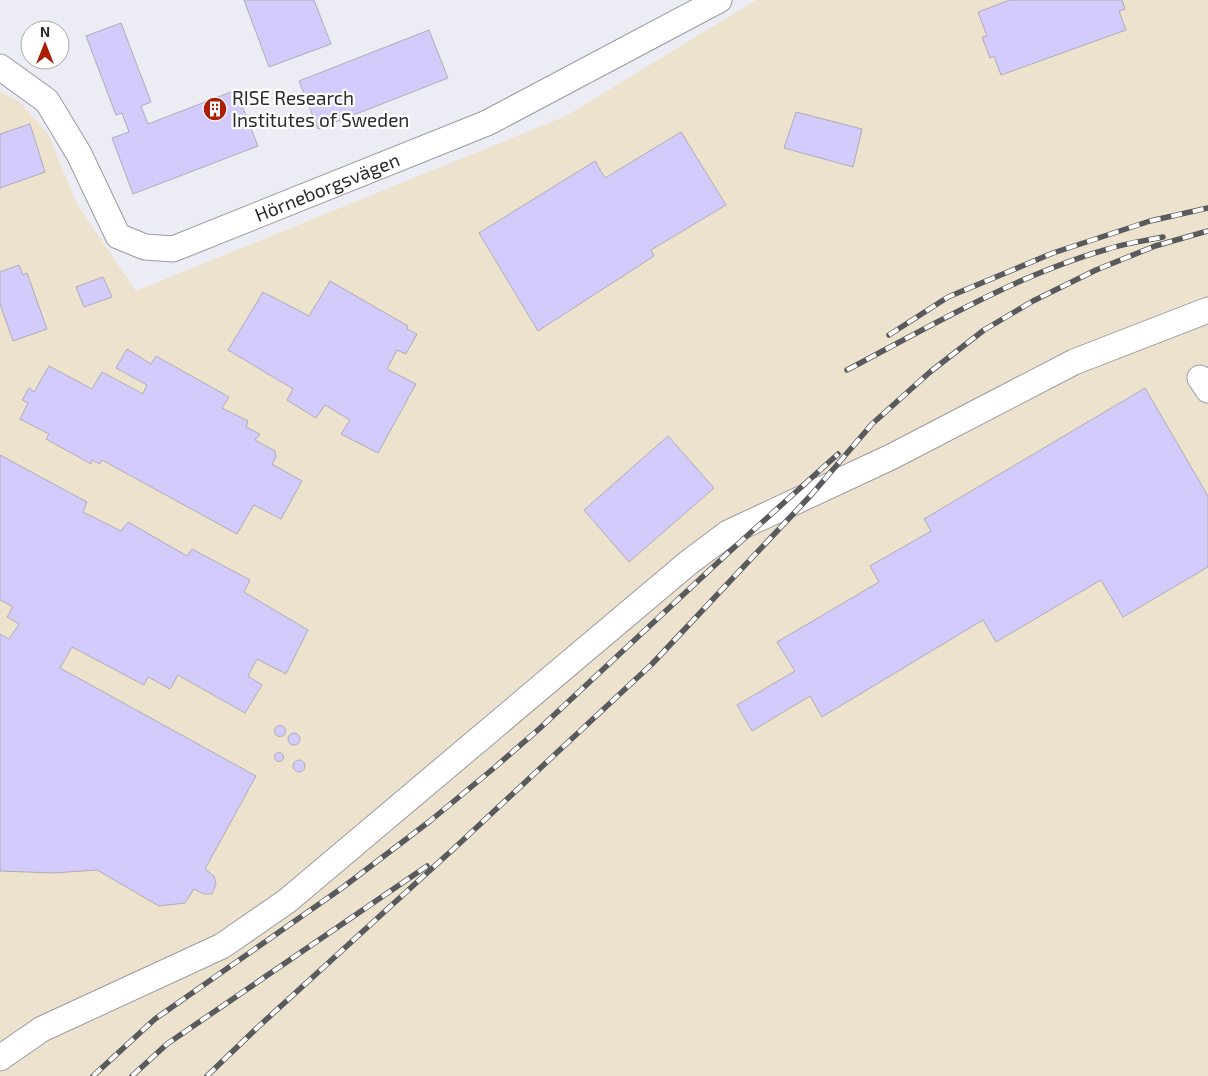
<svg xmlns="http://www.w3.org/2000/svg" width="1208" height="1076" viewBox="0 0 1208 1076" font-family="'Exo 2',sans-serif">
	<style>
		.industrial { fill: #ede2cd }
		.building { fill: #d4cbfd; stroke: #aeadb4 }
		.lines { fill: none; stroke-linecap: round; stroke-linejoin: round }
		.minor-casing { stroke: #9a9ba1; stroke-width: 27 }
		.minor { stroke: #fff; stroke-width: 25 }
		.rail-casing { stroke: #595a5d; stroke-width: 5.5 }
		.rail { stroke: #fff; stroke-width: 4; stroke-dasharray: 11; stroke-linecap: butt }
		.labels { text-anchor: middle; stroke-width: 4.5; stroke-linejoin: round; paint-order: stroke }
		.poi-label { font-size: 19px; fill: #2a2b2d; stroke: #fff; text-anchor: start }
		.street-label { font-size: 19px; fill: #2a2b2d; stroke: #fff }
	</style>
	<rect width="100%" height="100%" fill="#ecedf4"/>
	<path class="industrial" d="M 756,0 L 1208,0 L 1208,1076 L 0,1076 L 0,91 L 21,103 L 48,134 L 77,204 L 136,291 L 566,116 Z"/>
	<g class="building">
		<path d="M 244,0 L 314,0 L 331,44 L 269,67 Z"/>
		<path d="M 1010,0 L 1122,0 L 1125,9 L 1119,11 L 1126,30 L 1001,75 L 994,56 L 990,58 L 982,37 L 987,36 L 978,12 Z"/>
		<path d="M 121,23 L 151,102 L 141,106 L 148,124 L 236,90 L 258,146 L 133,194 L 112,138 L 129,132 L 122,113 L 116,115 L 86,36 Z"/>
		<path d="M 429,30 L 448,78 L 318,129 L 299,81 Z"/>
		<path d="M 796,112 L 862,129 L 853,167 L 784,148 Z"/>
		<path d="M 30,124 L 45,172 L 0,188 L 0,134 Z"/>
		<path d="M 681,132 L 726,205 L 651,250 L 654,256 L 538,331 L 479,233 L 595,161 L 605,178 Z"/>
		<path d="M 19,265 L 23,275 L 27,273 L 47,329 L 13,341 L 0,304 L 0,272 Z"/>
		<path d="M 103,277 L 112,297 L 84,307 L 76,287 Z"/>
		<path d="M 330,281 L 408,326 L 407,329 L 417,334 L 406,354 L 397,350 L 387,369 L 416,384 L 378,453 L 341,434 L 350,420 L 325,405 L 316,418 L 287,400 L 293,389 L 228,350 L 263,292 L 309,316 Z"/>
		<path d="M 127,349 L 151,364 L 156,356 L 229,397 L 222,408 L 248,421 L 246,427 L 260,434 L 255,440 L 275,451 L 276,457 L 272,464 L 302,481 L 281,519 L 254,505 L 237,534 L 102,460 L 100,464 L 92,460 L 91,464 L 46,439 L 49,434 L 20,419 L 28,403 L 22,400 L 29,388 L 34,392 L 49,366 L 92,389 L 102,372 L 143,394 L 147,385 L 116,368 Z"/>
		<path d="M 1145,388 L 1208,496 L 1208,567 L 1123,617 L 1101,580 L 996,642 L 983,620 L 822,717 L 810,696 L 752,731 L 737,705 L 795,671 L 777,642 L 879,582 L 870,566 L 931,531 L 924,519 Z"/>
		<path d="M 668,436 L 714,488 L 629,562 L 584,510 Z"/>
		<path d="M 0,455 L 87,502 L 83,512 L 121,531 L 128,522 L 187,556 L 192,549 L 250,580 L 244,592 L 308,630 L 286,674 L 257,659 L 248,676 L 262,685 L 245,713 L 178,675 L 170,689 L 148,677 L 144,685 L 72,647 L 60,668 L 256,776 L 205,869 L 214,876 L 216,884 L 212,894 L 204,894 L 194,889 L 185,903 L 159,906 L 97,870 L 54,873 L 0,871 L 0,634 L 9,639 L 19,624 L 7,617 L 13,607 L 0,600 Z"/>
		<circle cx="280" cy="731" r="5.5"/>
		<circle cx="294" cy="739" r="6"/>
		<circle cx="279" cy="757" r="4.5"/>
		<circle cx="299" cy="766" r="6"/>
	</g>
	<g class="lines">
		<g class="minor-casing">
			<g id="minor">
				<path id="s1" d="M 0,67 L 47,101 L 79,154 L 118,236 L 145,247 L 173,249 L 487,123 L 719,0"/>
				<path d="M 1200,378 L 1208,390"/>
				<path d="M 0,1058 L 42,1029 L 222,946 L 287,901 L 688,563 L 728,533 L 891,457 L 1074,362 L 1208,310"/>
			</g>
		</g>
		<use href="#minor" class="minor"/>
		<g class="rail-casing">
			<g id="rail">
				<path d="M 889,335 L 948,297 L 1053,253 L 1150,221 L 1208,208"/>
				<path d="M 847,370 C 931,326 1016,275 1108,249 C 1126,243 1145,241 1163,237"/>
				<path d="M 93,1076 L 155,1019 L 342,888 L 430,821 L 494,768 L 539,729 L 728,553 L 838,454"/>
				<path d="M 132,1076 L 167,1044 L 427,866"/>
				<path d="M 207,1076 L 258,1027 L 461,842 L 652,664 L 812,494 L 872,424 L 930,372 L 984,330 L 1033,301 L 1096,270 L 1155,246 L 1208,231"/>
			</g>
		</g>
		<use href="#rail" class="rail"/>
	</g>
	<defs>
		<g id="building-disc" transform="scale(1.25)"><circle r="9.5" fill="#ac1d07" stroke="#fff"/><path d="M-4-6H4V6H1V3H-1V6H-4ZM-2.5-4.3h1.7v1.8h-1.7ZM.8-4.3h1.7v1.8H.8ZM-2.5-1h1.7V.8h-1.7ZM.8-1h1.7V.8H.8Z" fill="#fff"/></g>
	</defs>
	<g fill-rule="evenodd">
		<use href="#building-disc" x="215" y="109"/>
	</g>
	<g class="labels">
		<g class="poi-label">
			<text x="232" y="105">RISE Research<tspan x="232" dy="22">Institutes of Sweden</tspan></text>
		</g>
		<g class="street-label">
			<text dy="7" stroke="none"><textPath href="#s1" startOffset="434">Hörneborgsvägen</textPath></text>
		</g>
	</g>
	<g transform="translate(45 45)"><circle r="24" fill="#ffffff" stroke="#aaaaab"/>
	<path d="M0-4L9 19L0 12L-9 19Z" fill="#ac1d07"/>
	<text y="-8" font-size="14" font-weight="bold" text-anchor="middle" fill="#2a2b2d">N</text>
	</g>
</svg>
